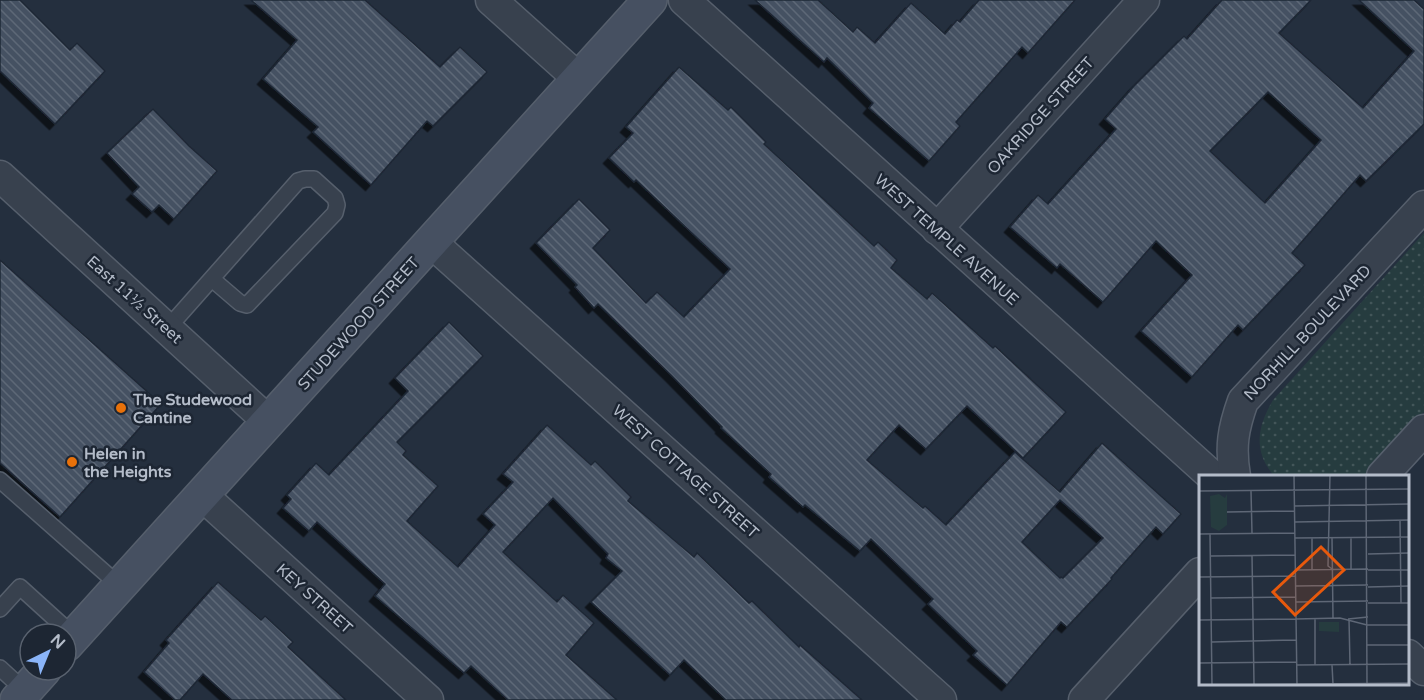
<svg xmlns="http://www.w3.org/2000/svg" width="1424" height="700" viewBox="0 0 1424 700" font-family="'Varela Round',sans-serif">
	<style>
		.green { fill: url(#green-dots) }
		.building { fill: url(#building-back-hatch); stroke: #1f2835; stroke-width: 1.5; fill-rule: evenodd; filter: url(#shadow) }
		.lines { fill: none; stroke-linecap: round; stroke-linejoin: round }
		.lane-casing { stroke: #565f6c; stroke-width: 18 }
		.street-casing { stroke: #565f6c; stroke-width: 33 }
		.secondary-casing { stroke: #565f6c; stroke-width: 36 }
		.lane { stroke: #38414e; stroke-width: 15 }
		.street { stroke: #38414e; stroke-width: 30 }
		.secondary { stroke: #465061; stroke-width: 33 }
		.food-dot { fill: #e8710a; stroke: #1d2633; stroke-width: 2 }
		.labels { text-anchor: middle; stroke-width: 5; stroke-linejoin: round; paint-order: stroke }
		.street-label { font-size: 16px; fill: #b4bcc9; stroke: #1d2633 }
		.poi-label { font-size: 16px; font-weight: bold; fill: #b4bcc9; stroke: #1d2633; text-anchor: start }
		.inset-road { fill: none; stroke: #5e6776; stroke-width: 1.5 }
		.view { fill: #e8590c; fill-opacity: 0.15; stroke: #e8590c; stroke-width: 3 }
		.inset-edge { fill: none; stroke: #b4bcc9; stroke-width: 3 }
	</style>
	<defs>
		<pattern id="green-dots" width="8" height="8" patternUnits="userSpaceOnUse" patternTransform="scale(1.5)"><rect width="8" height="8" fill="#263c3f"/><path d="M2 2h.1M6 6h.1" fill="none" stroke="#435659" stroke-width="1.8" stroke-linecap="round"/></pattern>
		<pattern id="building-back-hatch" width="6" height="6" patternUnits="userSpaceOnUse" patternTransform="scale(1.5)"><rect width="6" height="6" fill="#455162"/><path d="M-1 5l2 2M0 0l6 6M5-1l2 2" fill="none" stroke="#5d6877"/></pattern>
		<filter id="shadow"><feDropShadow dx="-5.5" dy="5.5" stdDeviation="0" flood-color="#0009"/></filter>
	</defs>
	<rect width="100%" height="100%" fill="#242f3e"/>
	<path class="green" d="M 1424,233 L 1424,412 L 1366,476 L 1274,476 C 1253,451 1257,427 1273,400 Z"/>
	<g class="building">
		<path d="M 0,0 L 20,0 L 70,50 L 77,43 L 105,71 L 55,124 L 0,71 Z"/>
		<path d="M 251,0 L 365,0 L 440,67 L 460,47 L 487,72 L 433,126 L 427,121 L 371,185 L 313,132 L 318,127 L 263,79 L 297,40 Z"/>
		<path d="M 755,0 L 818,0 L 853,32 L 857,27 L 875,43 L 911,3 L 945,34 L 957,20 L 960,22 L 979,0 L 1075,0 L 1028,53 L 1022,47 L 956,122 L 960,126 L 929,161 L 869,108 L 873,103 L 827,58 L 824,62 Z"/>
		<path d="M 1222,0 L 1311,0 L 1279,33 L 1363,108 L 1414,51 L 1359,0 L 1414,0 L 1424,9 L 1424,124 L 1366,181 L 1360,175 L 1292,253 L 1305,265 L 1243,330 L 1238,325 L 1192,377 L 1141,331 L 1192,275 L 1156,241 L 1103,302 L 1060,264 L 1057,268 L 1010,227 L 1038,195 L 1048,204 L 1116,129 L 1105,119 L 1134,86 L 1184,36 L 1187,39 ZM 1268,92 L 1321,140 L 1265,203 L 1210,151 Z"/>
		<path d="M 679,67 L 728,110 L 731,107 L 766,142 L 764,144 L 874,246 L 878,242 L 897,260 L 891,268 L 927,299 L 932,293 L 993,348 L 995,346 L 1066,412 L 1023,458 L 967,406 L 926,449 L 899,425 L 867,460 L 923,508 L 925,506 L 946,525 L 1015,452 L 1060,492 L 1102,443 L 1181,514 L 1163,534 L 1156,527 L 1111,578 L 1112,579 L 1067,627 L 1061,622 L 1007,685 L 973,655 L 977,651 L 928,604 L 933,599 L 871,539 L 860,551 L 805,505 L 803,507 L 769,477 L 771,474 L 721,428 L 722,427 L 672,376 L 598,304 L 594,308 L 575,287 L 577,285 L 536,243 L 579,199 L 610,230 L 593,248 L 646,303 L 657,292 L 684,317 L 730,269 L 636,180 L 634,182 L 609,158 L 633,133 L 626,127 ZM 1060,500 L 1103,538 L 1063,578 L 1061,577 L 1060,578 L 1022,542 Z"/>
		<path d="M 153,109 L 189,146 L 217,171 L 174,219 L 159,205 L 152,212 L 132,194 L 139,187 L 107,153 Z"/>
		<path d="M 0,260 L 161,404 L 60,517 L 0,463 Z"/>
		<path d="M 449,322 L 483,356 L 397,442 L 406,451 L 403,455 L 438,486 L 407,521 L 458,567 L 495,525 L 483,514 L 513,482 L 503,474 L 547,425 L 591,465 L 595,461 L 631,497 L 628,501 L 694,557 L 697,553 L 749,603 L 752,601 L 799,647 L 800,645 L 862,700 L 726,700 L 684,660 L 670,675 L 591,602 L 622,571 L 606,558 L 608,554 L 553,498 L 503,552 L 557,602 L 563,595 L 594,623 L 566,655 L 617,700 L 508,700 L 471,666 L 464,673 L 375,596 L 385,584 L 317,522 L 309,531 L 283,508 L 291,499 L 287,495 L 316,463 L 329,475 L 408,391 L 395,378 Z"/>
		<path d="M 218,582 L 261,620 L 265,616 L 293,642 L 288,647 L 346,700 L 232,700 L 203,674 L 180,700 L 175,700 L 144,672 L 169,643 L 166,640 Z"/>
	</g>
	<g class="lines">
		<g class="lane-casing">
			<g id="lane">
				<path d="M 167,329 L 298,181 L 305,179 L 314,179 L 335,198 L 337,205 L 335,213 L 247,305 L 240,303 L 212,279"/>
				<path d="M 0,480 L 120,586"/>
				<path d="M 0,609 L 20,587 L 74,636"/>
				<path d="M 0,668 L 25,691"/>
			</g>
		</g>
		<g class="street-casing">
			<g id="street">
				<path d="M 491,0 L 579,79"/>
				<path d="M 684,0 L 1212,476"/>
				<path d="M 0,176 L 269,422"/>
				<path d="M 937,229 L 1144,0"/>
				<path d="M 431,242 L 941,700"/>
				<path d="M 1235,476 C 1230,447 1233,429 1243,401 L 1424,206"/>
				<path d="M 1382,476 L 1424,430"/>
				<path d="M 202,495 L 428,700"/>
				<path d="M 1408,655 L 1424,670"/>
				<path d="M 1084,700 L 1200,573"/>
			</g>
		</g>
		<g class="secondary-casing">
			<g id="secondary">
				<path d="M 66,645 L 650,0"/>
				<path d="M 17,700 L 44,670"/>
			</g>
		</g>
		<use href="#lane" class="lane"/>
		<use href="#street" class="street"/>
		<use href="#secondary" class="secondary"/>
	</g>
	<g class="food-dot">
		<circle cx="121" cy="408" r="6"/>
		<circle cx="72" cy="462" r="6"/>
	</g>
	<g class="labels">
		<g class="street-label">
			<text transform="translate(1040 115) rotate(-48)" y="6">OAKRIDGE STREET</text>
			<text transform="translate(947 239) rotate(42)" y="6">WEST TEMPLE AVENUE</text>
			<text transform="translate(135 299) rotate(42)" y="6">East 11½ Street</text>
			<text transform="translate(358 323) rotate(-48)" y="6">STUDEWOOD STREET</text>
			<text transform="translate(1307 332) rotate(-47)" y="6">NORHILL BOULEVARD</text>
			<text transform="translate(686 471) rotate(42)" y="6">WEST COTTAGE STREET</text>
			<text transform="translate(315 598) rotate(42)" y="6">KEY STREET</text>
		</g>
		<g class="poi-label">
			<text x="133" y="405">The Studewood<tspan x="133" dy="18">Cantine</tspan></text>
			<text x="84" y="459">Helen in<tspan x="84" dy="18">the Heights</tspan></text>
		</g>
	</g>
	<g transform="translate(1199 475)">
		<rect width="210" height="210" fill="#242f3e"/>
		<path d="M 20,19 L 26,23 L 28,19 L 28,54 L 28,50 L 20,56 L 12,52 L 11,21 ZM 140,147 L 140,157 L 120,156 L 120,147 Z" fill="#263c3f"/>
		<path class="inset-road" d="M 95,0 L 98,210M 131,0 L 129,91 L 133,94M 167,0 L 168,210M 0,16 L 210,14M 52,16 L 53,58M 95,31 L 210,29M 28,37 L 95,36M 201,45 L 202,128M 96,47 L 210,45M 0,59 L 96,58M 11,59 L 13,210 L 210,208M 152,62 L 152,94M 96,63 L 210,62M 113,63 L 113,95M 133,63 L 134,143M 169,79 L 210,78M 53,80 L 55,209M 12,81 L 96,80M 96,95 L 169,94M 169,95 L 210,95M 0,102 L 96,101M 97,111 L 169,110M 169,112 L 210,111M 12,123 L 97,122M 97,127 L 169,126M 169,128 L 210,128M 116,143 L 116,190M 97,144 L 141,143 L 168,150 L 210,150M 149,144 L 169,142M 150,144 L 151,190M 0,145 L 97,144M 13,167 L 97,165M 168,170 L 210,170M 0,188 L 98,187M 98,190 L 210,189M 133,190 L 134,209"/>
		<path class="view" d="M 122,72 L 145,95 L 96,140 L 74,117 Z"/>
		<rect width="210" height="210" class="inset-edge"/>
	</g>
	<g transform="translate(48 652) rotate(43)"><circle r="28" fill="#1d2633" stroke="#59626f" stroke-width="1.5"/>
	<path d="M0-4.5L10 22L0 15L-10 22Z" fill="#8ab4f8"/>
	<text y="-9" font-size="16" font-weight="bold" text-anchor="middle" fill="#b4bcc9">N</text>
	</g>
</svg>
